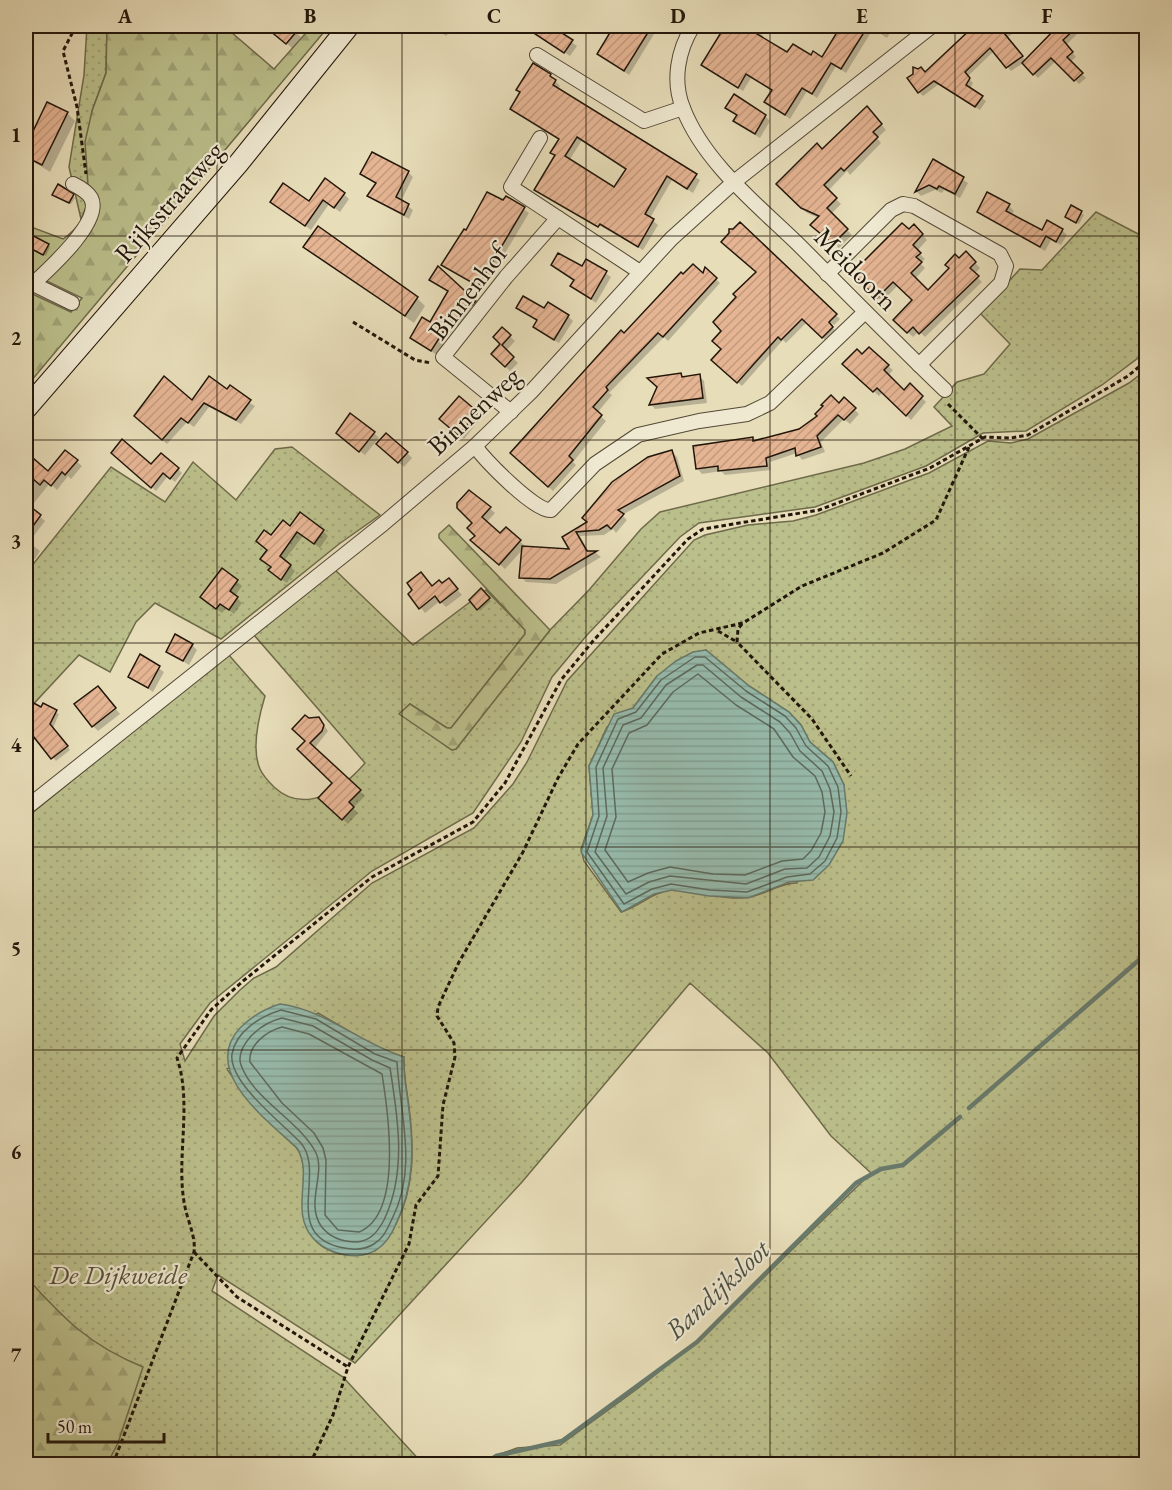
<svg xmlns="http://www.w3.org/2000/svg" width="1172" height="1490" viewBox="0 0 1172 1490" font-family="'EB Garamond',serif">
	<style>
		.grass { fill: url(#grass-dots); stroke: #6e6a4a; stroke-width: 1.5; fill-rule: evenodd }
		.forest { fill: url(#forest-firs); stroke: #6e6a4a; stroke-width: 1.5 }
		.water { fill: url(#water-rules); stroke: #687a6c; stroke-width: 1.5 }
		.shadow { fill: #0003; fill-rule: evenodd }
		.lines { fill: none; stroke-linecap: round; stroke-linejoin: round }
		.shore { stroke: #5c695c; stroke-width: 1.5 }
		.stream { stroke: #687a6c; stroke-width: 4.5 }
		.building { fill: url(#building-hatch); stroke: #22160a; stroke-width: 1.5; fill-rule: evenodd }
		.minor-casing { stroke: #534836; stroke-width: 16 }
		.secondary-casing { stroke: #22160a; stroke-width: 22 }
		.path { stroke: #22160a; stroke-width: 3; stroke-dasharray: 4.5 3; stroke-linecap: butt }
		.minor { stroke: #efe9d2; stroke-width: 14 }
		.secondary { stroke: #efe9d2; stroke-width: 20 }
		.grid { fill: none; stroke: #22160a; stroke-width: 1.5; stroke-opacity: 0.55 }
		.labels { text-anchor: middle; stroke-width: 4.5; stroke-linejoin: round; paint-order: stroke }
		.street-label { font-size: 27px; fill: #22160a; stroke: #efe9d2 }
		.park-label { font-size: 27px; font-style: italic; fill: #585137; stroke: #efe9d2 }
		.water-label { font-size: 28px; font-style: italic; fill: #4b5043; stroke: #efe9d2 }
		.neatline { fill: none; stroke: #22160a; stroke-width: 2 }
		.grid-label { font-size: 20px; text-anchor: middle; font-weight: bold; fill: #22160a }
	</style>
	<defs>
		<pattern id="grass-dots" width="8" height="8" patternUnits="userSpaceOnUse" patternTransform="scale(1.5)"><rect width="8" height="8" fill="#bbbf8b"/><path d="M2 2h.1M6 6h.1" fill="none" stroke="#a0a377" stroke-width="1.8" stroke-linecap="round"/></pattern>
		<pattern id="forest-firs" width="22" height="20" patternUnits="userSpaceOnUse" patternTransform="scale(1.5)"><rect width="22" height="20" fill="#bbbf8b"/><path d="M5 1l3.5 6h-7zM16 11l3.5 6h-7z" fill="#a0a377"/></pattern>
		<pattern id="water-rules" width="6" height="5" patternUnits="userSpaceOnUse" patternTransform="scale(1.5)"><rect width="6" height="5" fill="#97bcae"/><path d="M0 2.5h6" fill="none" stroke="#82a194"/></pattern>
		<pattern id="building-hatch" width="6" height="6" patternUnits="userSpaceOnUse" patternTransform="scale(1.5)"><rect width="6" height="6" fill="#e5b493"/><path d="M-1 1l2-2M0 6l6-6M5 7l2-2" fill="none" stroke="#c49a7d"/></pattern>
	</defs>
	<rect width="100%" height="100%" fill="#e7ddb9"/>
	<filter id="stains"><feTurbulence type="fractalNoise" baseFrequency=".00333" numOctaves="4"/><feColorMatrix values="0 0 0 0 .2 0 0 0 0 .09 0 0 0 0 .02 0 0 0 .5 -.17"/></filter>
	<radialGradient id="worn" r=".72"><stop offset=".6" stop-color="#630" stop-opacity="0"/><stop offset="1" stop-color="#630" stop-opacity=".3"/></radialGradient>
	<g class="grass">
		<path d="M 87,26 L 107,26 L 106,73 L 92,111 L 89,200 L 81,219 L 69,167 L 84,75 Z"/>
		<path d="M 1096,212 L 1146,238 L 1146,352 L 1102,385 L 1026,431 L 983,433 L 926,466 L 815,507 L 699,523 L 680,537 L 587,635 L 552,677 L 521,742 L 473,813 L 372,871 L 210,1003 L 180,1044 L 185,1061 L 214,1016 L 240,990 L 254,978 L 276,967 L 372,883 L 474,828 L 513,784 L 527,762 L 567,681 L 694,540 L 705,535 L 748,525 L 793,521 L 816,515 L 929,473 L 988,441 L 1011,443 L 1028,439 L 1129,383 L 1146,370 L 1146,1464 L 482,1464 L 489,1458 L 517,1448 L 560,1445 L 637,1389 L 697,1342 L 871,1173 L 831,1136 L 768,1053 L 690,983 L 522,1182 L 355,1363 L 218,1275 L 212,1291 L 343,1377 L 423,1464 L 26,1464 L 26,818 L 228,654 L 265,696 C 259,716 251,749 260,769 C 263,776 269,782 274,787 C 305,816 343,789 365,763 L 254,635 L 334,569 L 413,645 L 486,590 L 525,630 L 525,634 L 451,728 L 447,728 L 410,704 L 400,714 L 452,750 L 456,749 L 550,630 L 589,590 L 641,529 L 660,512 L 864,463 L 905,449 L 952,426 L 934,407 L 957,382 L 984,374 L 1010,344 L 980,313 L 1020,269 L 1042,270 ZM 706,650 L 749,686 L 789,712 L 801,725 L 810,742 L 833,762 L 844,785 L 797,883 C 781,882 766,895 749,897 C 722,902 696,887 671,890 C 652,892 639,907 621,912 L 584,861 L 581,849 L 593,815 L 589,766 L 607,727 L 633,708 L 657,676 ZM 318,1013 L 378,1048 L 404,1057 C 403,1073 407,1091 409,1107 C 414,1147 415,1187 396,1224 C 387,1244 374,1256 351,1255 C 335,1255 320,1248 311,1235 C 292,1207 314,1174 297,1148 L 266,1119 L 240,1088 L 227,1069 Z"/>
		<path d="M 292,447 L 380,515 L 339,544 L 221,639 L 155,603 L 136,622 L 110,672 L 79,655 L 26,712 L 26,573 L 111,467 L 165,502 L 193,462 L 236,500 L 275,449 Z"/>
	</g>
	<g class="forest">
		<path d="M 107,26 L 224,26 L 274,69 L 312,26 L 329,26 L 26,387 L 26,291 L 71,312 L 82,298 L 26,271 L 26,225 L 63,239 C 78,229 85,217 89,199 L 85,142 L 92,111 L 106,73 Z"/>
		<path d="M 449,525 L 550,630 L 456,749 L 452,750 L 399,714 L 410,704 L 447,728 L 451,728 L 525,634 L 525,630 L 439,538 L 439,534 Z"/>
		<path d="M 26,1277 C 64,1319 89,1345 143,1367 L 118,1443 L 107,1464 L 26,1464 Z"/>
	</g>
	<g class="water">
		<path d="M 706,650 L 749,686 L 789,712 L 801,725 L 810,742 L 833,762 L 844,785 L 847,813 L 843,841 L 829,865 L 813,880 L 789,882 L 748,898 L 709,896 L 672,890 L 654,894 L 622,912 L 581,852 L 593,815 L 589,766 L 614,714 L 633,708 L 657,676 L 676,661 L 693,652 Z"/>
		<path d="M 280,1004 C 326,1010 360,1043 404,1057 C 403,1072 406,1087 408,1102 C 414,1145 415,1186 395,1226 C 389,1240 379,1252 363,1255 C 345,1258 325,1251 313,1238 C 289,1211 314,1175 297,1148 C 267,1120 200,1071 240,1028 C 252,1016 264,1009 280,1004 Z"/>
	</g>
	<g class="shadow">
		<path d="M 274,26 L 288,26 L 301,37 L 292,48 L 271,30 Z"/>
		<path d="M 433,26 L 455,26 L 446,36 Z"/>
		<path d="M 534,26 L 548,26 L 577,46 L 570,56 L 536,34 L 531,29 Z"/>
		<path d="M 612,26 L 659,26 L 629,75 L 598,54 Z"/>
		<path d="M 727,26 L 764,26 L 760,33 L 763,36 L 762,38 L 788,54 L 823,59 L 838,35 L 830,28 L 831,26 L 894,26 L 887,38 L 873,29 L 846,73 L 836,66 L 817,98 L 807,91 L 790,119 L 766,102 L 773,91 L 751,78 L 743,91 L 702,64 Z"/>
		<path d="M 976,26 L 1022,26 L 1007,38 L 1026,61 L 1052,33 L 1046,26 L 1075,26 L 1080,31 L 1066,45 L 1076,57 L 1070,62 L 1086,78 L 1079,84 L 1056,61 L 1038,78 L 1023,63 L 1011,71 L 994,51 L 967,77 L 973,83 L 970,89 L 986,101 L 980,110 L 939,84 L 923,96 L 919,92 L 925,73 Z"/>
		<path d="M 550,75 L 560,86 L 557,90 L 700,180 L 693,193 L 672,180 L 650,218 L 658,225 L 643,250 L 536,190 L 556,156 L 552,152 L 560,140 L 512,109 ZM 582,140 L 628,170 L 615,190 L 569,161 Z"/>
		<path d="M 48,104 L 67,113 L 75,121 L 50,172 L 26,157 L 26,149 Z"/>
		<path d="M 727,108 L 765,116 L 770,121 L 760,138 L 740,126 L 735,121 L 738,116 Z"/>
		<path d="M 871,113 L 886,130 L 877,138 L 881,143 L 850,175 L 847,171 L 828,191 L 841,204 L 831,214 L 852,235 L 839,248 L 817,230 L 819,218 L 807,213 L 778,184 Z"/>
		<path d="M 933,161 L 968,183 L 960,198 L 944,190 L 942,193 L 935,190 L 921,196 L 917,192 Z"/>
		<path d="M 408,172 L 413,177 L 401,201 L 413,210 L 409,219 L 374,200 L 369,195 L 376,184 L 362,174 Z"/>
		<path d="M 344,194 L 349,199 L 340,212 L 329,204 L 311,230 L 272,202 L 309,203 Z"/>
		<path d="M 73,196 L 75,198 L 71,204 L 56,197 Z"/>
		<path d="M 26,197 L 31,202 L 26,212 Z"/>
		<path d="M 506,198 L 529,213 L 483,290 L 443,265 L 467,232 Z"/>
		<path d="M 1009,206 L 1014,211 L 1011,215 L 1042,232 L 1062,230 L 1067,235 L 1061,245 L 1051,240 L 1045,251 L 978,212 Z"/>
		<path d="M 1072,207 L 1084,215 L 1079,224 L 1069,219 Z"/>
		<path d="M 740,224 L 840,319 L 834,325 L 829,321 L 827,323 L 837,332 L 827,342 L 807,322 L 786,343 L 783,340 L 742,386 L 713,360 L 723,349 L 723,331 L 757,272 L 734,230 Z"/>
		<path d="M 914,226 L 927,240 L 917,251 L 925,259 L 920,263 L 925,268 L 915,279 L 928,292 L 966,253 L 980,268 L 974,274 L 982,282 L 925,337 L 919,331 L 913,337 L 895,320 L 914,300 L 898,285 L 882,302 L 854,273 Z"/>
		<path d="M 48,245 L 50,247 L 46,256 L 31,248 Z"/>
		<path d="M 305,247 L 417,298 L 425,306 L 414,323 Z"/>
		<path d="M 587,261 L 611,277 L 596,303 L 572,286 Z"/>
		<path d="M 439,268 L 479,307 L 478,309 L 473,306 L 461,328 L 455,324 L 437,355 L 411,338 L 430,324 L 449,292 L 431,280 Z"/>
		<path d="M 706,270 L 720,283 L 668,341 L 664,337 L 609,393 L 612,395 L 597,413 L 606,421 L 573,462 L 576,465 L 553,491 L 512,453 L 624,335 L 703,276 Z"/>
		<path d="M 518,308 L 544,310 L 568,316 L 573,321 L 559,343 L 539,331 L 534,327 L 538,321 Z"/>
		<path d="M 502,329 L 515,341 L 506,351 L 518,363 L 510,371 L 493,354 L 502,344 Z"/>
		<path d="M 862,356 L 888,366 L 893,370 L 888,376 L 904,393 L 910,386 L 926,402 L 911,420 L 883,392 L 879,396 L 849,369 Z"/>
		<path d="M 681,375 L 684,378 L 699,376 L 704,381 L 707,403 L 655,409 L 651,404 Z"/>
		<path d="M 228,391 L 255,406 L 241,424 L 209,407 L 194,427 L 187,422 L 167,444 L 140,421 Z"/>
		<path d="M 844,399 L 859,414 L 850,424 L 844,419 L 821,442 L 825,452 L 802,460 L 797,453 L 770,462 L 771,470 L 725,475 L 721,471 L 702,474 L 697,468 L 752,439 L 755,442 L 800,430 Z"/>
		<path d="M 476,413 L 481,418 L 464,439 L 446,424 Z"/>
		<path d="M 374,433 L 379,438 L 365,455 L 342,438 Z"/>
		<path d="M 383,449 L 407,453 L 412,458 L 404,467 Z"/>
		<path d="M 65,452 L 82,466 L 71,479 L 68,476 L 57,490 L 50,483 L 30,508 L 45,521 L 32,538 L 26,532 L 26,463 L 30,458 L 48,473 Z"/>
		<path d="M 672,452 L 677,457 L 684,481 L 622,515 L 627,520 L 616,533 L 613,529 L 604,535 L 580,536 L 589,552 L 596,553 L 601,557 L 556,584 L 526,582 L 521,577 L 523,549 L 505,569 L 473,540 L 477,536 L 474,523 L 481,500 L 495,513 L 486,523 L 500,535 L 506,529 L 525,546 L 572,551 L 564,538 L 590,523 Z"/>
		<path d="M 118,457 L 152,466 L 178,469 L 182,473 L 175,482 L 168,476 L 156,491 Z"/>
		<path d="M 291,528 L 323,531 L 328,536 L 320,548 L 303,536 L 284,561 L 295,571 L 287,583 L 275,575 L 272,567 L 262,559 L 268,551 L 271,537 Z"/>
		<path d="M 26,540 L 40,551 L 35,559 L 26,554 Z"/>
		<path d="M 237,581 L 242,586 L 235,596 L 242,603 L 234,614 L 226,608 L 222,613 L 207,602 Z"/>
		<path d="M 442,585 L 453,585 L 462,595 L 446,607 L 440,601 L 425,613 L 421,608 L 433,587 Z"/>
		<path d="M 481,591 L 491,601 L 480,611 L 471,600 Z"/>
		<path d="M 192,645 L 197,650 L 189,665 L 167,651 Z"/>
		<path d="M 140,656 L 164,672 L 153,692 L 130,676 Z"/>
		<path d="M 103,693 L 120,714 L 98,731 L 93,726 Z"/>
		<path d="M 26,701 L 59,714 L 53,728 L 70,750 L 56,761 L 36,738 L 26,751 L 26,728 L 28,725 L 26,724 Z"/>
		<path d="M 319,718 L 328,731 L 314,749 L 365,796 L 353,808 L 358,813 L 348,824 L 320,797 L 334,783 L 307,741 L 309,720 Z"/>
	</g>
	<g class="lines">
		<g class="shore">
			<path d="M 695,657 L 705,657 L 746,691 L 785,716 L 796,728 L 806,746 L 828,766 L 838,787 L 841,812 L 837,838 L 825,861 L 810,874 L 787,877 L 747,892 L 710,890 L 671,884 L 652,889 L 624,904 L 587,852 L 599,816 L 596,767 L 618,719 L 636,712 L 661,680 Z"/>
			<path d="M 697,665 L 703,665 L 741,697 L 780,722 L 790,733 L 800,751 L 822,771 L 830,789 L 834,812 L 830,836 L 819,857 L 807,868 L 785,869 L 746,884 L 670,876 L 649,882 L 626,894 L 595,852 L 607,816 L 603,768 L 623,725 L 641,718 L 666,685 Z"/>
			<path d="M 698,674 L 736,705 L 774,729 L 793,757 L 815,776 L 822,792 L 825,812 L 821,833 L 811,851 L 803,859 L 782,861 L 745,875 L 713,874 L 670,867 L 648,873 L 628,882 L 605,850 L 616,817 L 612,769 L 629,733 L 647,725 L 673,692 Z"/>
			<path d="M 281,1010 L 316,1019 L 375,1054 L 397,1062 C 400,1115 418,1168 392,1219 C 387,1229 384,1238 374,1244 C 363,1251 351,1250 339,1247 C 282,1233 327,1171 300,1142 C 282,1123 228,1082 232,1054 C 236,1031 261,1016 281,1010 Z"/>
			<path d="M 282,1018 L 313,1026 L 372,1060 L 390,1068 C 398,1118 407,1172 384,1220 C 378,1231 371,1241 357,1242 C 343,1242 330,1238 321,1226 C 305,1202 327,1172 315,1151 C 298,1120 253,1099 241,1065 C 237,1054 244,1044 251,1036 C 260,1027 269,1021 282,1018 Z"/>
			<path d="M 282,1027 L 309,1034 L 382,1074 C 388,1111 403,1214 359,1232 L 338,1230 L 325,1215 L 326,1160 L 323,1148 L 314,1133 L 282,1103 L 250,1062 C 248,1045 267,1031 282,1027 Z"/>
		</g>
		<g class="stream">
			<path d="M 969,1108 L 1146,954"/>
			<path d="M 485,1464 L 496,1456 L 562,1441 L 697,1342 L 856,1183 L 881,1169 L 903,1165 L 960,1117"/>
		</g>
	</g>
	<g class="building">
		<path d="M 264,26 L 291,26 L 297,31 L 286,44 Z"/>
		<path d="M 523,26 L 551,26 L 573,40 L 564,53 Z"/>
		<path d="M 614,26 L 652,26 L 624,71 L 597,54 Z"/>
		<path d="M 725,26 L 752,26 L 759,30 L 757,34 L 787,52 L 793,44 L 811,55 L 813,51 L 822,57 L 836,34 L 824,26 L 868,26 L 841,69 L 831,63 L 812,94 L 802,88 L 785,115 L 764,102 L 772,90 L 746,74 L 738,88 L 701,65 Z"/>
		<path d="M 974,26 L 1013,26 L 1004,33 L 1023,56 L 1006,68 L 990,48 L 965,72 L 970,78 L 966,85 L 983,96 L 975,107 L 934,81 L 918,93 L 907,78 L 913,74 L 913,67 L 918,69 L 921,67 L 925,72 Z"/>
		<path d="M 1058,26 L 1078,26 L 1063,40 L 1073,52 L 1067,57 L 1083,73 L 1074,81 L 1051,58 L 1033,75 L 1022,63 Z"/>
		<path d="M 533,63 L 551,74 L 550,76 L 556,80 L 553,85 L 697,174 L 687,189 L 667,176 L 645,214 L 654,219 L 638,247 L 600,224 L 598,227 L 534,190 L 555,155 L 550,153 L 559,139 L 510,109 L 520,92 L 516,90 ZM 577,137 L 626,169 L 614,187 L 565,156 Z"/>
		<path d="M 734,94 L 766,115 L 755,134 L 733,121 L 737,115 L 725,108 Z"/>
		<path d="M 47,102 L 68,112 L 42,165 L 26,157 L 26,146 Z"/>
		<path d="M 867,106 L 882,124 L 873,132 L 878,137 L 844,171 L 841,168 L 824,185 L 837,198 L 827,208 L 848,229 L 833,244 L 810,225 L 819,216 L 801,208 L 776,184 L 817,143 L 822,149 Z"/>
		<path d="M 372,152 L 409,171 L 396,197 L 409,204 L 404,215 L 367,196 L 376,183 L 360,174 Z"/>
		<path d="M 933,159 L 964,177 L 955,194 L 939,186 L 937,189 L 929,185 L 915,192 Z"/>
		<path d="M 325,178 L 345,193 L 334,208 L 323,200 L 305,226 L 270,202 L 283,183 L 309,201 Z"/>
		<path d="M 58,184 L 74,194 L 69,203 L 52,195 Z"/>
		<path d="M 487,192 L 503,200 L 506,196 L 525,207 L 478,286 L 441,265 L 464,229 L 466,230 Z"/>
		<path d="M 987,192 L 1010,204 L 1006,211 L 1042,230 L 1047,220 L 1063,229 L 1056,242 L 1046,236 L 1040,247 L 977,212 Z"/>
		<path d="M 1071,205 L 1082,211 L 1076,223 L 1065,217 Z"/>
		<path d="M 740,222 L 837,314 L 829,322 L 833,327 L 822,338 L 802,319 L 781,340 L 778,337 L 737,383 L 711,360 L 721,349 L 712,341 L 721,331 L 713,322 L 736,297 L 733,294 L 756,272 L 721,242 L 729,233 L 729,229 L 733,229 Z"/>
		<path d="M 902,223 L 909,229 L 914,224 L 923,234 L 913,245 L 921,253 L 916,257 L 922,262 L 911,273 L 928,290 L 949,268 L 945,265 L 955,254 L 959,258 L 966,251 L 976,262 L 970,268 L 979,276 L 919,334 L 913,327 L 907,333 L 893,320 L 912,300 L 893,282 L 877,298 L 852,273 Z"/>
		<path d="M 318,226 L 418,297 L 405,316 L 303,247 Z"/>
		<path d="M 26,232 L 49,244 L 43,255 L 26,246 Z"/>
		<path d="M 558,253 L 582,266 L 586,259 L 607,271 L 591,299 L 570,286 L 574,280 L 551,265 Z"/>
		<path d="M 693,264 L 703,273 L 705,267 L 717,278 L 663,337 L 658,333 L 606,387 L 608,390 L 593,407 L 602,415 L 569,456 L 573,460 L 548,487 L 510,453 L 621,330 L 624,333 L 681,272 L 683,274 Z"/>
		<path d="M 438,266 L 476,301 L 472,305 L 468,303 L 456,324 L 450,321 L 431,351 L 410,338 L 422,317 L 430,322 L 448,291 L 429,280 Z"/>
		<path d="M 523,296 L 544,308 L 548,302 L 569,315 L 554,340 L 533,327 L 537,320 L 516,308 Z"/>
		<path d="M 502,327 L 511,335 L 502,345 L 514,357 L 505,367 L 491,354 L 500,344 L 493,337 Z"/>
		<path d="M 869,347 L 889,365 L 884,370 L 904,390 L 910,383 L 923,396 L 906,416 L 877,388 L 873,392 L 842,364 L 857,349 L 862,354 Z"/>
		<path d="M 681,373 L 682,377 L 700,374 L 703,398 L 649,405 L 657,387 L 647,378 Z"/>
		<path d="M 164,376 L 192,400 L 209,376 L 227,389 L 230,385 L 251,400 L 236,420 L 204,403 L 188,423 L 181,418 L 162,440 L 134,416 Z"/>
		<path d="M 831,395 L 839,403 L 844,397 L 856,408 L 844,420 L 838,415 L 817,436 L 821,447 L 796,456 L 795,448 L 766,458 L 767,466 L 718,471 L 718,466 L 696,469 L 693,446 L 753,437 L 753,441 L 799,429 L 817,416 L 815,414 L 823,406 L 821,405 Z"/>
		<path d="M 459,396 L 478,412 L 458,435 L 439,419 Z"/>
		<path d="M 350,413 L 375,432 L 359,452 L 336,433 Z"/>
		<path d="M 386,433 L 408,452 L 398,463 L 376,444 Z"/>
		<path d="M 122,439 L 151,464 L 161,453 L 179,468 L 170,479 L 163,473 L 151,488 L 111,453 Z"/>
		<path d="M 65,450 L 78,460 L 65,475 L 62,472 L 51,486 L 44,480 L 40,485 L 26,473 L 26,452 L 48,471 Z"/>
		<path d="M 672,450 L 680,476 L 618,510 L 624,514 L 611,529 L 607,525 L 599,530 L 576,532 L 587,551 L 597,551 L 550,579 L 519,578 L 522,546 L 569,549 L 562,537 L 587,522 L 582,518 L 612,482 L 648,457 Z"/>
		<path d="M 469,490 L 491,507 L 482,517 L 500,533 L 506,527 L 521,540 L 499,565 L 470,540 L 475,536 L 467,528 L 472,523 L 457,508 L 457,503 Z"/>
		<path d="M 26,503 L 41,515 L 26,536 Z"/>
		<path d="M 300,512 L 324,530 L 314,544 L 297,532 L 280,556 L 291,565 L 281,580 L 268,570 L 271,567 L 260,559 L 267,550 L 256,541 L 264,530 L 271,535 L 283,520 L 290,526 Z"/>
		<path d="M 222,568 L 238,580 L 230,591 L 238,597 L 229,610 L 220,604 L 216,609 L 200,597 Z"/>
		<path d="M 421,572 L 432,586 L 439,580 L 442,583 L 449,578 L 458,589 L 440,603 L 435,596 L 419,609 L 408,594 L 412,590 L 407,583 Z"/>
		<path d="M 481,588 L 490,598 L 477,610 L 469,600 Z"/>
		<path d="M 175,634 L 193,644 L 183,661 L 166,652 Z"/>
		<path d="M 140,654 L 160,666 L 148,688 L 128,677 Z"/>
		<path d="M 98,686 L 116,708 L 92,727 L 74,704 Z"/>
		<path d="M 26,699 L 41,707 L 43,703 L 57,710 L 50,724 L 68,746 L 51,759 L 33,736 L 26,744 Z"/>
		<path d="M 305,715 L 309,718 L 319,717 L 324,725 L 322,731 L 310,743 L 361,790 L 349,802 L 354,807 L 342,820 L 318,798 L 332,783 L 297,749 L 305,741 L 292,729 Z"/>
	</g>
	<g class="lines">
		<g class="minor-casing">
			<g id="minor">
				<path d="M 693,26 C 678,50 672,81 683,108 C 704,163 759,206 800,246 C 848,294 896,343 945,390"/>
				<path d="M 537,55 L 644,121 L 683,108"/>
				<path d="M 540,138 L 511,187 L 640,272"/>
				<path d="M 827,274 L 891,210 L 903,204 L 914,206 L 1000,254 L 1006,266 L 1001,283 L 919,365"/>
				<path d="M 27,281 L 72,303"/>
				<path d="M 33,284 C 49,269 103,221 91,198 C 87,191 79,187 73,184"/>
				<path d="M 511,412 L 443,357 L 506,277 L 558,218"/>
				<path d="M 475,446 C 485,460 535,512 551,510 L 595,464 L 638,435 L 699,421 L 747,414 L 770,403 L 865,312"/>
				<path d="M 26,808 L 383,524 L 475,446 L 531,392 L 671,239 L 734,182 L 932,26"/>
			</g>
		</g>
		<g class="secondary-casing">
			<path id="secondary" d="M 26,409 L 238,164 L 349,26"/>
		</g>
		<g class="path">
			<path d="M 76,26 L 63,51 L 77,107 L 86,174"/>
			<path d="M 353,322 L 415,360 L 431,363"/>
			<path d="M 948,404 L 983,439"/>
			<path d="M 742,624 L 738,629 L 737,642 L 812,719 L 851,776"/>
			<path d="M 718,631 L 737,642"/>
			<path d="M 194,1252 L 237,1297 L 348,1367"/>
			<path d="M 113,1464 L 194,1252 C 196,1237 188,1222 185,1207 C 175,1160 193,1105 177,1058 L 211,1010 L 243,981 L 372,877 L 473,822 L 505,783 L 561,680 L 593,641 L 688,539 L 703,529 L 819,510 L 930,468 L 985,437 L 1011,438 L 1028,435 L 1128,376 L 1146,361"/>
			<path d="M 310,1464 L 333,1415 L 348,1367 L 409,1244 L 416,1205 L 438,1176 L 443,1105 L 455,1057 L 454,1043 L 437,1016 L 438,1007 L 459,962 L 523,852 L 558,778 L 578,744 L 662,654 L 699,633 L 743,623 L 802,586 L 883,553 L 936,520 L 969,447"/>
		</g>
		<use href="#minor" class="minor"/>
		<use href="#secondary" class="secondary"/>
	</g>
	<path class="grid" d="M 217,26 L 217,1464M 402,26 L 402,1464M 586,26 L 586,1464M 770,26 L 770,1464M 955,26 L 955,1464M 26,236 L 1146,236M 26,440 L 1146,440M 26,643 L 1146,643M 26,847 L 1146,847M 26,1050 L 1146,1050M 26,1254 L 1146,1254"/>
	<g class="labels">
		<g class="street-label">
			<text transform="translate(169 202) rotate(-49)" y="9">Rijksstraatweg</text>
			<text transform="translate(856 269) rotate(45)" y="9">Meidoorn</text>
			<text transform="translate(468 292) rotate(-53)" y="9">Binnenhof</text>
			<text transform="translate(474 411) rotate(-43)" y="9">Binnenweg</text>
		</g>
		<g class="park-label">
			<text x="118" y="1284">De Dijkweide</text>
		</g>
		<g class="water-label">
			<text transform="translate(717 1289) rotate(-43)" y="10">Bandijksloot</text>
		</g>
	</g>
	<rect width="1172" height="1490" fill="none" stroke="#e7ddb9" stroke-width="66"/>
	<path d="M48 1433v9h116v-9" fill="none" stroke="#22160a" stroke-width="3"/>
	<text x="57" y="1433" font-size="18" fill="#22160a" stroke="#efe9d2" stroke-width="4.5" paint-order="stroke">50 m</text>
	<rect x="33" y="33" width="1106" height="1424" class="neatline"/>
	<g class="grid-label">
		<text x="125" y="23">A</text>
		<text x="310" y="23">B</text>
		<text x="494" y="23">C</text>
		<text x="678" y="23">D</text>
		<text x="862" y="23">E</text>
		<text x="1047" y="23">F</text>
		<text x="16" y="142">1</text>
		<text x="16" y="345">2</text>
		<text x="16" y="548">3</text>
		<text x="16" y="752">4</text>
		<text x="16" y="955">5</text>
		<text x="16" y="1159">6</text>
		<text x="16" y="1362">7</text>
	</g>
	<rect width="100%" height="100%" filter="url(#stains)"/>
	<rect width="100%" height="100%" fill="url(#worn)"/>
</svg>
